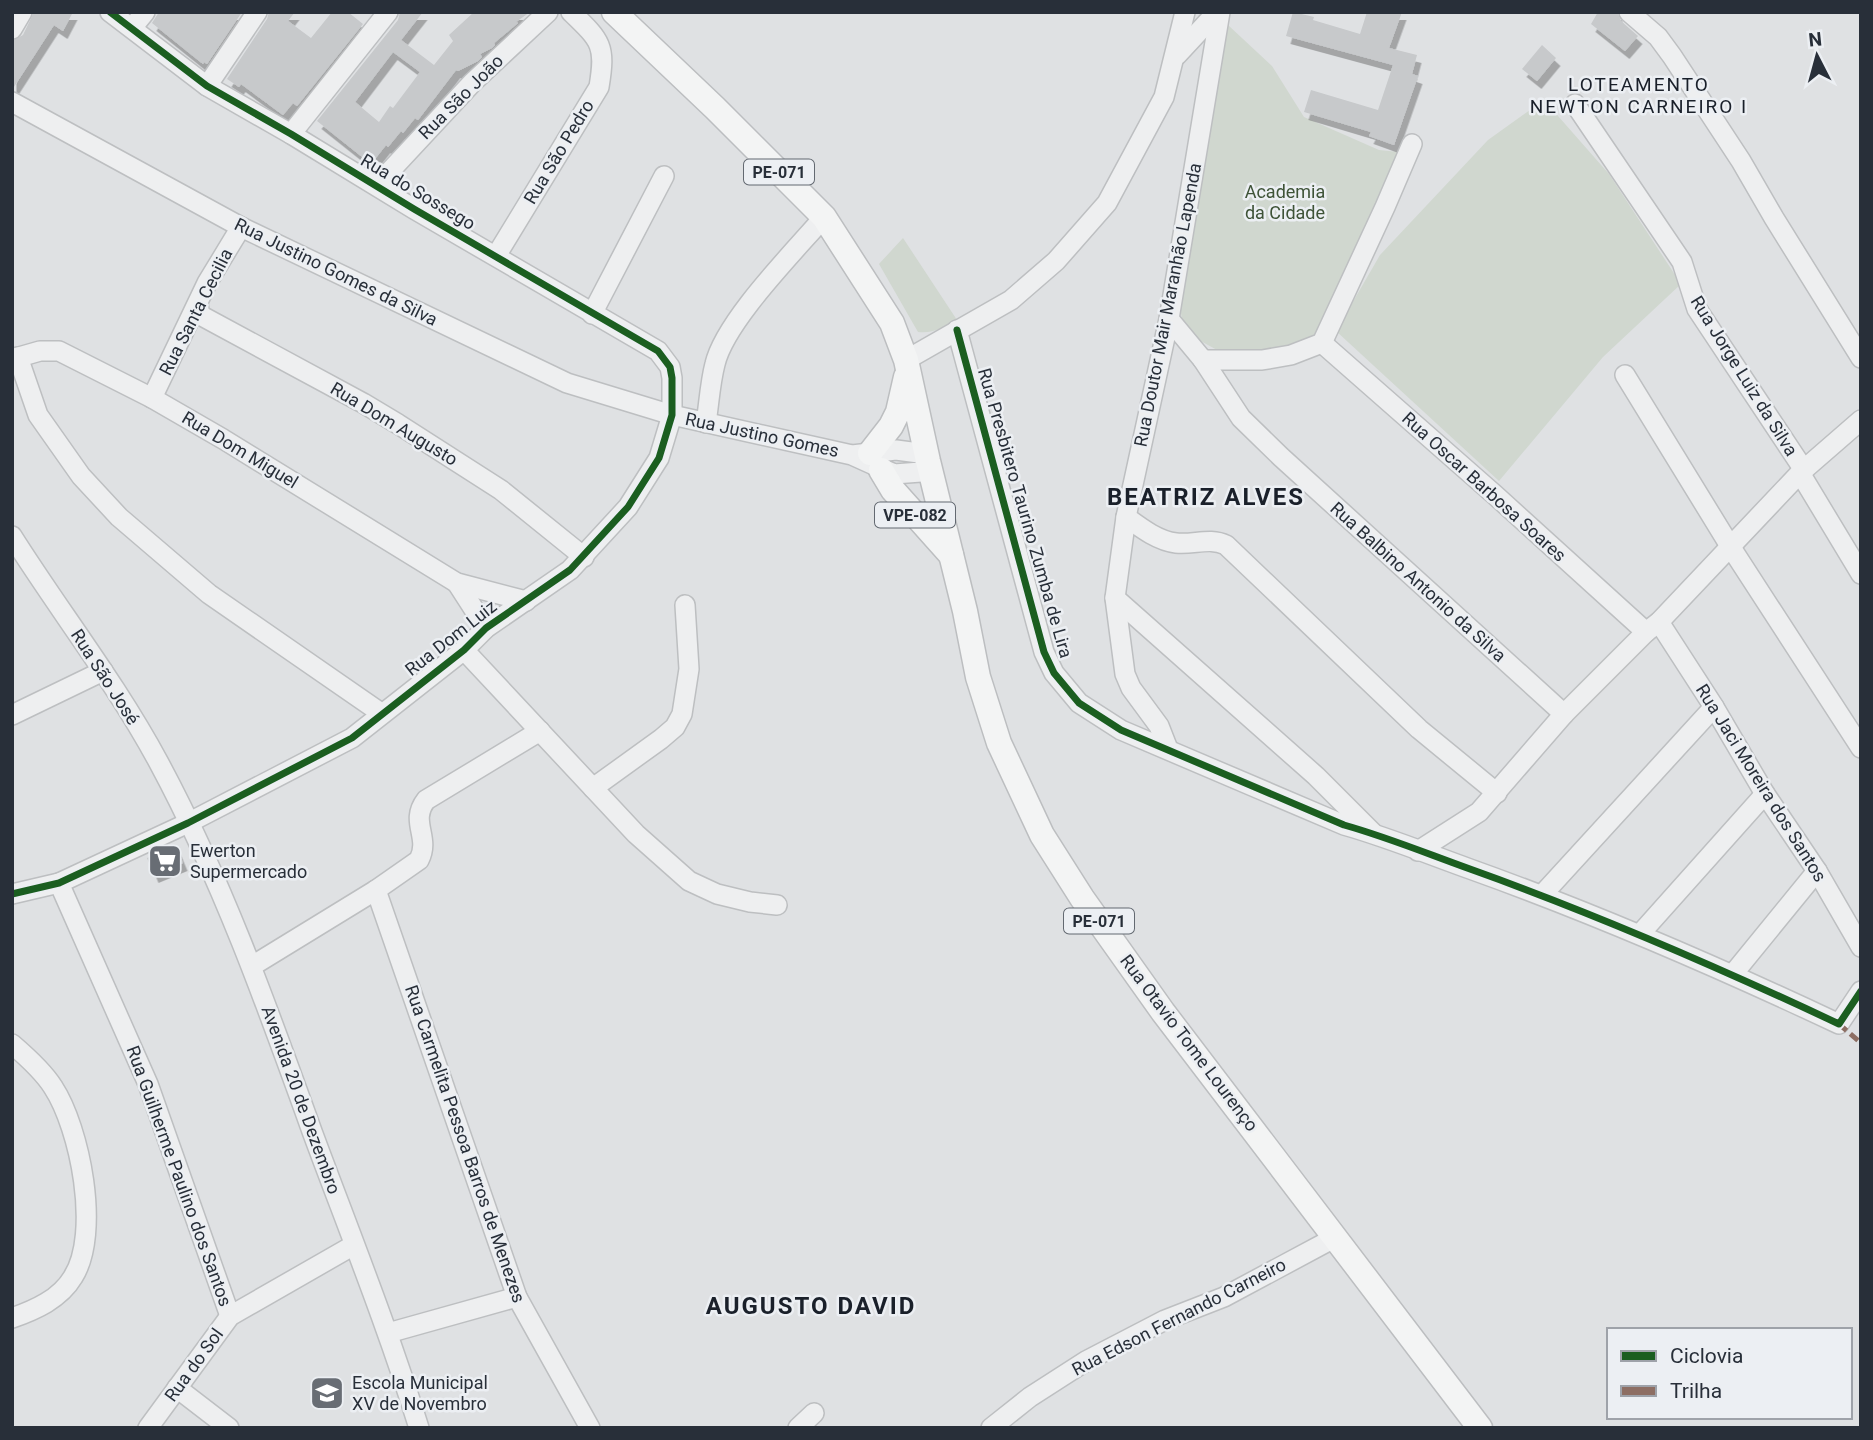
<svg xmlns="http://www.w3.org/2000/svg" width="1873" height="1440" viewBox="0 0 1873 1440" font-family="Roboto,sans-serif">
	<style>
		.green { fill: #d0d7cf }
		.building { fill: #c7c9cb; fill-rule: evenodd; filter: url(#shadow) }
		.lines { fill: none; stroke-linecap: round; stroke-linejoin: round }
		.minor-casing { stroke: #bdbfc1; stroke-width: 22 }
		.major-casing { stroke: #bcbec0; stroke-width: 27 }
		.minor { stroke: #eeeff0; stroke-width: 19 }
		.major { stroke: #f3f4f4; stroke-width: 24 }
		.quiet { stroke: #8d6e63; stroke-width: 5; stroke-dasharray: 10 5; stroke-linecap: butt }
		.cycleway-casing { stroke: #eceff3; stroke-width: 11 }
		.cycleway { stroke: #1b5e20; stroke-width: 7 }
		.labels { text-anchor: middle; stroke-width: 5; stroke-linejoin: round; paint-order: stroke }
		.shield { fill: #eceff3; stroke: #636971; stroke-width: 2 }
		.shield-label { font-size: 16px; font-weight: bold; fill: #282f39 }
		.street-label { font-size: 18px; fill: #282f39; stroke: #eceff3 }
		.park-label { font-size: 18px; fill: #3e5337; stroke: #eceff3 }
		.poi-label { font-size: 18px; fill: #282f39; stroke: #eceff3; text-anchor: start }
		.neighbourhood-label { font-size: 19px; letter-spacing: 2px; fill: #1a202a; stroke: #eceff3 }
		.district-label { font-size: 24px; font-weight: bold; letter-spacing: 2px; fill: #1a202a; stroke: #eceff3 }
	</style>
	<defs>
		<filter id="shadow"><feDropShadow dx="4.5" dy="8" stdDeviation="0" flood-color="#0004"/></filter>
	</defs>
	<rect width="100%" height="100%" fill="#dfe1e3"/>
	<g class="green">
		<path d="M 1228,25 L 1272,66 L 1304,117 L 1379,150 L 1399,152 L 1333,306 L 1316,338 L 1301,347 L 1238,356 L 1217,350 L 1197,339 L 1183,325 L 1180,308 Z"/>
		<path d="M 1544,100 L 1609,174 L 1681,284 L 1603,357 L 1499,481 L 1336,331 L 1380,255 L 1488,140 Z"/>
		<path d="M 903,238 L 957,320 C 944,327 933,334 918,332 L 879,264 Z"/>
	</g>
	<g class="building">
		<path d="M 34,12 L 73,12 L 63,31 L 54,25 L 12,90 L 12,41 L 23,35 Z"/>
		<path d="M 159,12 L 242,12 L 207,64 L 204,62 L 203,64 L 152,23 Z"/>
		<path d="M 269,12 L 295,12 L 288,21 L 311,38 L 332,12 L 348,12 L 363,24 L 297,106 L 293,103 L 283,115 L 241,84 L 239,87 L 227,79 L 267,19 Z"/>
		<path d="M 400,12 L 423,12 L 401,40 L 434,65 L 453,41 L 449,35 L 474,12 L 530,12 L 516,22 L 518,23 L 494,43 L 495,45 L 492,48 L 480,54 L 482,57 L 478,61 L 458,71 L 456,70 L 418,120 L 415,118 L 403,133 L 401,131 L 388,147 L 386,145 L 371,164 L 317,121 L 398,20 ZM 393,52 L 420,72 L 393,108 L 390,106 L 379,122 L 355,102 Z"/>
		<path d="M 1293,12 L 1314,17 L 1313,20 L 1360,34 L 1367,12 L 1402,12 L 1389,48 L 1417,55 L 1412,74 L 1418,76 L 1394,145 L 1369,136 L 1371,132 L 1304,112 L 1311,90 L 1378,110 L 1393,65 L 1286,36 Z"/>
		<path d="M 1598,12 L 1617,12 L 1621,21 L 1638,36 L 1625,51 L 1591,24 Z"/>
		<path d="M 1542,45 L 1556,58 L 1537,81 L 1522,69 Z"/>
		<path d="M 176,846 L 183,863 L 154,875 L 147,858 Z"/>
	</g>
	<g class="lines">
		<g class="minor-casing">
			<g id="minor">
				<path d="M 1629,12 L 1658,37 L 1672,56 L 1741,161 L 1774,218 L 1861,358"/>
				<path d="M 132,28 L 145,12"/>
				<path d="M 12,29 L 22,12"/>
				<path d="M 1177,55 L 1217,12"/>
				<path d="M 207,86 L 257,12"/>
				<path d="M 12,102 L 241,227 L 567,383 L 672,415 L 852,455 L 894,474 L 921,472 L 928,461 L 919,453 L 896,450 L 852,455"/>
				<path d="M 1575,104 L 1682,262 L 1697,309 L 1804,470"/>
				<path d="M 291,134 L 388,12"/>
				<path d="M 377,185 L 472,83 L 548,12"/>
				<path d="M 496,256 L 599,87 C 606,45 601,41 571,12"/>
				<path d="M 198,304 L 200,315 L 363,403 L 398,424 L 501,490 L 584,557"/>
				<path d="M 592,314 L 664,176"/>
				<path d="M 1169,319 L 1203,360 L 1241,418 L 1281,457 L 1564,714"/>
				<path d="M 957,330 L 1044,652 L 1054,673 L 1079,703 L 1121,730 L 1344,825 C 1387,837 1428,854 1470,869 C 1596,914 1718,967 1839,1024 L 1861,991"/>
				<path d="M 1322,343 L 1495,495 L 1646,632"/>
				<path d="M 18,357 L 38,415 L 81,476 L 119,517 L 209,594 L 381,713"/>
				<path d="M 12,359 L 40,351 L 59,351 L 152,398 L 223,439 L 457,583 L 526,601"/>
				<path d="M 906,360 L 1011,300 L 1056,261 L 1107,203 L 1164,97 L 1185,12"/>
				<path d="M 1203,360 L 1262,360 L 1291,355 L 1322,343 L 1385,207 L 1412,144"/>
				<path d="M 1625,375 L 1730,546 L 1861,748"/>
				<path d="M 152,398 L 207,283 L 241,227"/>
				<path d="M 706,423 C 709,404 710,383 715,364 C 725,321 794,252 824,217"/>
				<path d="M 1800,473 L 1861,574"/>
				<path d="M 1126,517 C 1141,528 1158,541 1176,543 C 1194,545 1210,537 1226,545 L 1419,729 L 1497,793"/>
				<path d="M 12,536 C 60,612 116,683 159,763 C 222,880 268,1009 313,1134 C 349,1231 388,1328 419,1428"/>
				<path d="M 457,583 L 486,628"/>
				<path d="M 1115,598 L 1316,776 L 1373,833"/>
				<path d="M 1659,622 L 1714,707 L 1765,794 L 1817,871 L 1861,947"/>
				<path d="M 464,650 L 636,834 L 689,881 L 717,894 L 750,902 L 777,905"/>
				<path d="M 12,715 L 103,671"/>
				<path d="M 1168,749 L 1159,726 L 1131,688 L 1125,674 L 1115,598 L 1126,517 L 1169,319 L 1220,12"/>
				<path d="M 593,788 L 661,739 L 675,727 L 682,714 L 689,669 L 685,605"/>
				<path d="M 1418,851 L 1479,812 L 1564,714 L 1646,632 L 1659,622 L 1800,473 L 1861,420"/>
				<path d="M 59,883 L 148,1084 L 230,1316"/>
				<path d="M 376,890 L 517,1297 L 590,1428"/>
				<path d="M 12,894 L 59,883 L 188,823 L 352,738 L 464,650 L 486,628 L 570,570 L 628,507 L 659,458 L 672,415 L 672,378 L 670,367 L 658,351 L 414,209 L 291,134 L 207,86 L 110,12"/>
				<path d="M 1542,895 L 1714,707"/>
				<path d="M 1640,934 L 1765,794"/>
				<path d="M 252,966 L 376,890 L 419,860 C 431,837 409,822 426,800 L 540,731"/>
				<path d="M 1733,974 L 1817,871"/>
				<path d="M 12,1044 C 26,1056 43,1071 53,1087 C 80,1128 101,1233 73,1277 C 60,1299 35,1310 12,1318"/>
				<path d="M 388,1333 L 517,1297"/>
				<path d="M 177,1388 L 229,1428"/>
				<path d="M 148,1428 L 230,1316 L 354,1245"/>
				<path d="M 798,1428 L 814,1413"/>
				<path d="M 991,1428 L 1030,1397 L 1086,1361 L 1165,1320 L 1224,1297 L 1336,1237"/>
			</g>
		</g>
		<g class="major-casing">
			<g id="major">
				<path d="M 614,12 L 715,108 L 824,217 L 892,323 L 906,360 L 928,461 L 965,611 L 978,677 L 999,743 L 1042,835 L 1082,898 L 1163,1012 L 1480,1428"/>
				<path d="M 870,453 L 891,426 L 898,412 L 906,377"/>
				<path d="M 881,470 L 893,490 L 951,555"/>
			</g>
		</g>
		<use href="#minor" class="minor"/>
		<use href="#major" class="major"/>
		<path class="quiet" d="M 1839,1024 L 1861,1043"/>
		<g class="cycleway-casing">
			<g id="cycleway">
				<path d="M 957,330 L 1044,652 L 1054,673 L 1079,703 L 1121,730 L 1344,825 C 1387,837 1428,854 1470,869 C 1596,914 1718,967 1839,1024 L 1861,991"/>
				<path d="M 12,894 L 59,883 L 188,823 L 352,738 L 464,650 L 486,628 L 570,570 L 628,507 L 659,458 L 672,415 L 672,378 L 670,367 L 658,351 L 414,209 L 291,134 L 207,86 L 110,12"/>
			</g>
		</g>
		<use href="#cycleway" class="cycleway"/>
	</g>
	<defs>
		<g id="supermarket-square" transform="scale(1.75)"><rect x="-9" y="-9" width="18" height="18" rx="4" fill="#686d74" stroke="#eceff3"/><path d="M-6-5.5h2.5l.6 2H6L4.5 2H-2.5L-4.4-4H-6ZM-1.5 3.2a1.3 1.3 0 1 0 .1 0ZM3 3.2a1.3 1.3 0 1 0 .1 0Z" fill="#fff"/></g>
		<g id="school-square" transform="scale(1.75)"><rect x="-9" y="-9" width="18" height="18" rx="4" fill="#686d74" stroke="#eceff3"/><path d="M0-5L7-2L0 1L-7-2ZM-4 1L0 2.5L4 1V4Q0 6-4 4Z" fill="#fff"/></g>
	</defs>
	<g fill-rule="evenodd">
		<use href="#supermarket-square" x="165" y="861"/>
		<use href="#school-square" x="327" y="1393"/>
	</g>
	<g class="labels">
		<g class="shield">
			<rect x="744" y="159.5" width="70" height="25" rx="5"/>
			<rect x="875" y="502.5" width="80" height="25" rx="5"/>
			<rect x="1064" y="908.5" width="70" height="25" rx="5"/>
		</g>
		<g class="shield-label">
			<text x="779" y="178">PE-071</text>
			<text x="915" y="521">VPE-082</text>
			<text x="1099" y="927">PE-071</text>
		</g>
		<g class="street-label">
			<text transform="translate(461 97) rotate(-45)" y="6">Rua São João</text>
			<text transform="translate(559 152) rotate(-59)" y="6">Rua São Pedro</text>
			<text transform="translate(418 192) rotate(31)" y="6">Rua do Sossego</text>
			<text transform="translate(336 272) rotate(26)" y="6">Rua Justino Gomes da Silva</text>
			<text transform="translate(1168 305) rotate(-79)" y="6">Rua Doutor Mair Maranhão Lapenda</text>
			<text transform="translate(196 312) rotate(-63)" y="6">Rua Santa Cecilia</text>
			<text transform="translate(1744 376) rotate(58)" y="6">Rua Jorge Luiz da Silva</text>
			<text transform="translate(394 424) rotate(31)" y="6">Rua Dom Augusto</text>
			<text transform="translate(762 435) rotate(12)" y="6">Rua Justino Gomes</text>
			<text transform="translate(240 450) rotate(31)" y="6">Rua Dom Miguel</text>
			<text transform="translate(1484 487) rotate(42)" y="6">Rua Oscar Barbosa Soares</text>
			<text transform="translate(1025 513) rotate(74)" y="6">Rua Presbitero Taurino Zumba de Lira</text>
			<text transform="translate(1418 582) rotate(42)" y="6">Rua Balbino Antonio da Silva</text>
			<text transform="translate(451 638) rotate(-38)" y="6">Rua Dom Luiz</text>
			<text transform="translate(105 677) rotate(57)" y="6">Rua São José</text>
			<text transform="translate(1761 783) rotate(58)" y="6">Rua Jaci Moreira dos Santos</text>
			<text transform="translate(1189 1043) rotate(53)" y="6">Rua Otavio Tome Lourenço</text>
			<text transform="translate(301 1100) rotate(70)" y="6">Avenida 20 de Dezembro</text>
			<text transform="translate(465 1144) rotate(71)" y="6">Rua Carmelita Pessoa Barros de Menezes</text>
			<text transform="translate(179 1176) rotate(70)" y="6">Rua Guilherme Paulino dos Santos</text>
			<text transform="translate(1179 1317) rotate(-27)" y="6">Rua Edson Fernando Carneiro</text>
			<text transform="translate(194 1365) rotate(-54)" y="6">Rua do Sol</text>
		</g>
		<g class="park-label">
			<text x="1285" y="198">Academia<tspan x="1285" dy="21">da Cidade</tspan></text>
		</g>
		<g class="poi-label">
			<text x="190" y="857">Ewerton<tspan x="190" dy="21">Supermercado</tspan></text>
			<text x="352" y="1389">Escola Municipal<tspan x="352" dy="21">XV de Novembro</tspan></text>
		</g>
		<g class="neighbourhood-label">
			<text x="1639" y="91">LOTEAMENTO<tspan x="1639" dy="22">NEWTON CARNEIRO I</tspan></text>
		</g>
		<g class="district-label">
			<text x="1206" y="505">BEATRIZ ALVES</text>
			<text x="811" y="1314">AUGUSTO DAVID</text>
		</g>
	</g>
	<rect width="1873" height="1440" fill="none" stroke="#282f39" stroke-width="28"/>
	<rect x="1607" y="1328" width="245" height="91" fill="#eceff3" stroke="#9ea2a9" stroke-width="2"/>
	<rect x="1621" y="1351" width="35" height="10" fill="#1b5e20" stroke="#9ea2a9" stroke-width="2"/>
	<text x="1670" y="1363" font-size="21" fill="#282f39">Ciclovia</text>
	<rect x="1621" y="1386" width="35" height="10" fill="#8d6e63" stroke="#9ea2a9" stroke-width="2"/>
	<text x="1670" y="1398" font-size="21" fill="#282f39">Trilha</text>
	<g transform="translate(1817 56) rotate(354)" stroke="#eceff3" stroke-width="5" paint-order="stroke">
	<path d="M0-5L12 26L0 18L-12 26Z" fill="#282f39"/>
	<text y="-10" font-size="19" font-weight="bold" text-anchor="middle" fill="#282f39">N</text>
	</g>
</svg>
